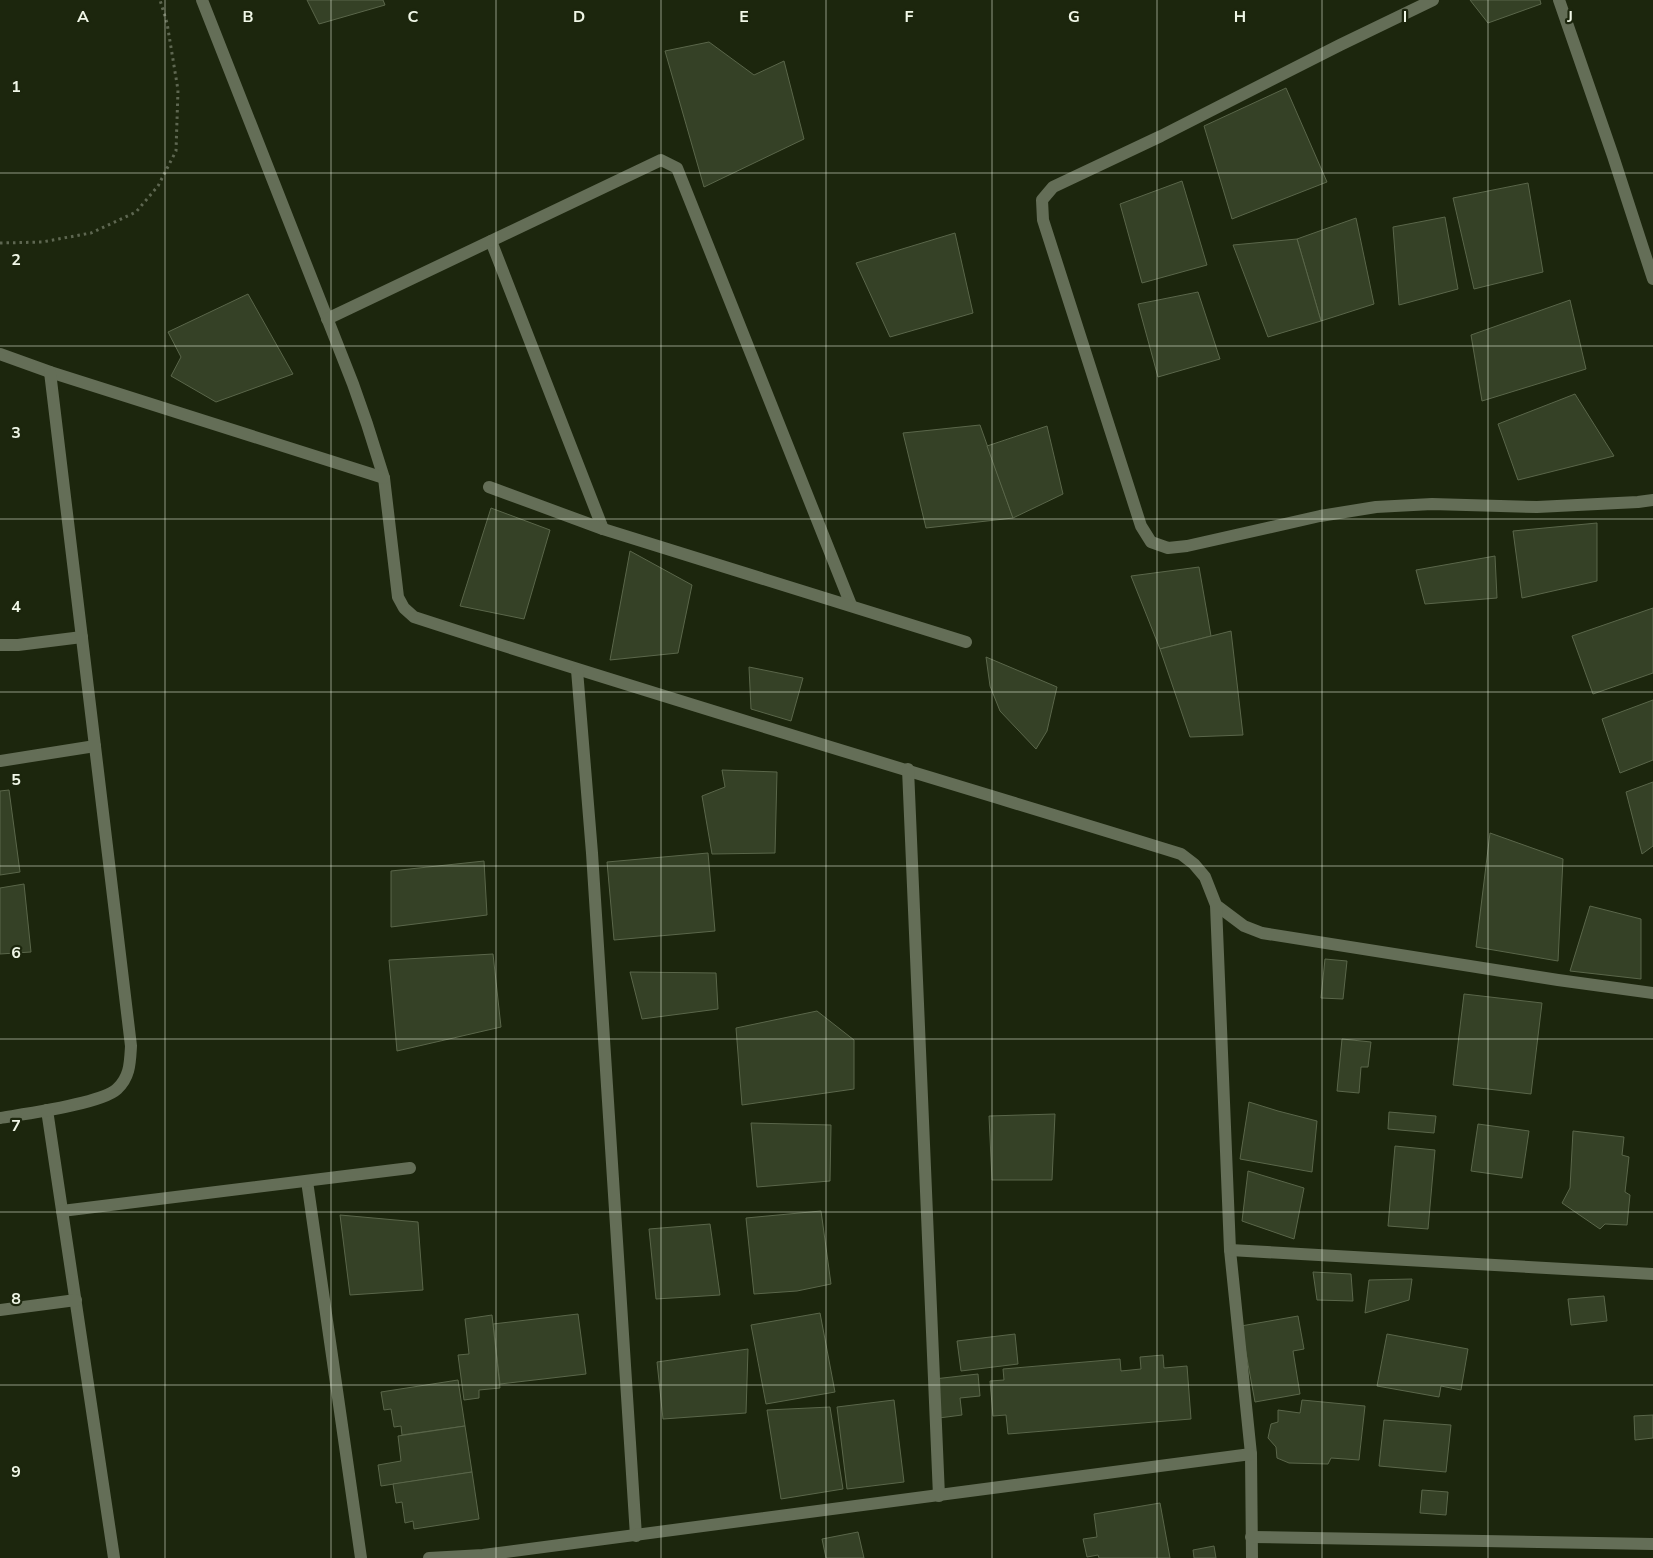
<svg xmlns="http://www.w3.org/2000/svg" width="1653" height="1558" viewBox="0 0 1653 1558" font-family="'Nunito Sans',sans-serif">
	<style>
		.building { fill: #354126; stroke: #5a664a }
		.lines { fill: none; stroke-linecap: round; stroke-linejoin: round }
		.path { stroke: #5e6751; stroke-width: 3; stroke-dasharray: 2.5 4; stroke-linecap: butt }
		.minor { stroke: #646e57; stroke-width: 12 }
		.grid { fill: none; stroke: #f0f7e7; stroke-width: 1; stroke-opacity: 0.55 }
		.grid-label { font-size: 16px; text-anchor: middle; font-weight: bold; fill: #f0f7e7; stroke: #1c260d; stroke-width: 4.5; stroke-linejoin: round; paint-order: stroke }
	</style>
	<rect width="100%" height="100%" fill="#1c260d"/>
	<g class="building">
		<path d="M 307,0 L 383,0 L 385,5 L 319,24 Z"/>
		<path d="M 1470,0 L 1540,0 L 1541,4 L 1488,23 Z"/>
		<path d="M 709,42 L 754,75 L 784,61 L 804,139 L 704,187 L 665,51 Z"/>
		<path d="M 1286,88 L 1327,182 L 1232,219 L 1204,126 Z"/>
		<path d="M 1182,181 L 1207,265 L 1142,283 L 1120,204 Z"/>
		<path d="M 1528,183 L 1543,272 L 1474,289 L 1453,198 Z"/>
		<path d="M 1445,217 L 1458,289 L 1399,305 L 1393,227 Z"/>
		<path d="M 1356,218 L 1374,304 L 1321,321 L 1297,239 Z"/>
		<path d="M 955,233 L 973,313 L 890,337 L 856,263 Z"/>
		<path d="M 1297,239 L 1321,321 L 1268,337 L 1233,245 Z"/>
		<path d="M 1198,292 L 1220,359 L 1158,377 L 1138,304 Z"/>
		<path d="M 248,294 L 293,374 L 216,402 L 171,376 L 181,357 L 168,332 Z"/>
		<path d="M 1570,300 L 1586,369 L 1482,401 L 1471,335 Z"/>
		<path d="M 1575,394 L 1614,456 L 1518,480 L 1498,424 Z"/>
		<path d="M 980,425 L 1013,518 L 926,528 L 903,433 Z"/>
		<path d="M 1047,426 L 1063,494 L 1013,518 L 987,446 Z"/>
		<path d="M 491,508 L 550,530 L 524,619 L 460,606 Z"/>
		<path d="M 1597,523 L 1597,581 L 1522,598 L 1513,531 Z"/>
		<path d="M 630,551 L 692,585 L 678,653 L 610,660 Z"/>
		<path d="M 1495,556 L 1497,598 L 1425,604 L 1416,570 Z"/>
		<path d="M 1199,567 L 1211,636 L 1160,649 L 1131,576 Z"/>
		<path d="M 1653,608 L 1653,673 L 1593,694 L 1572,636 Z"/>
		<path d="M 1231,631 L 1243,735 L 1190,737 L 1160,649 Z"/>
		<path d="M 986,657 L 1057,687 L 1047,731 L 1036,749 L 1000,711 L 990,686 Z"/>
		<path d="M 749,667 L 803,678 L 791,721 L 751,709 Z"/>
		<path d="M 1653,700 L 1653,760 L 1620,773 L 1602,719 Z"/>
		<path d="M 722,770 L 777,772 L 775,853 L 712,854 L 702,796 L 725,787 Z"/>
		<path d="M 1653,782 L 1653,846 L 1642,854 L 1626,792 Z"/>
		<path d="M 9,790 L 20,872 L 0,875 L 0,791 Z"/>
		<path d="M 1490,833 L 1563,859 L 1558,961 L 1476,947 Z"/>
		<path d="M 708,853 L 715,931 L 614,940 L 607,862 Z"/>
		<path d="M 484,861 L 487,915 L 391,927 L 391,871 Z"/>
		<path d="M 24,884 L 31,952 L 0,954 L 0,888 Z"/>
		<path d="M 1590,906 L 1641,919 L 1641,979 L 1570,971 Z"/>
		<path d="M 493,954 L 501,1027 L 397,1051 L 389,960 Z"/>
		<path d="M 1325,959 L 1347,961 L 1343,999 L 1321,998 Z"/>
		<path d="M 630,972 L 716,973 L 718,1009 L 642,1019 Z"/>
		<path d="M 1464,994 L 1542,1003 L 1531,1094 L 1453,1085 Z"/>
		<path d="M 817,1011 L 854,1040 L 854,1089 L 742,1105 L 736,1028 Z"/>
		<path d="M 1342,1039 L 1371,1042 L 1368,1067 L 1361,1067 L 1359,1093 L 1337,1091 Z"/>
		<path d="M 1249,1102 L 1278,1111 L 1317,1121 L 1312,1172 L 1240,1159 Z"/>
		<path d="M 1389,1112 L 1436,1116 L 1434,1133 L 1388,1129 Z"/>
		<path d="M 1055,1114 L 1052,1180 L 992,1180 L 989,1116 Z"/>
		<path d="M 751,1123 L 831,1125 L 830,1181 L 757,1187 Z"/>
		<path d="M 1478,1124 L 1529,1131 L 1522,1178 L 1471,1171 Z"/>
		<path d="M 1573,1131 L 1624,1137 L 1622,1155 L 1629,1157 L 1625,1192 L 1630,1195 L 1627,1225 L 1605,1224 L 1600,1229 L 1562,1203 L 1570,1188 Z"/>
		<path d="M 1395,1146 L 1435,1150 L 1428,1229 L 1388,1226 Z"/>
		<path d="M 1248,1171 L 1304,1188 L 1294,1239 L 1242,1221 Z"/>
		<path d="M 821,1211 L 831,1284 L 797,1291 L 754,1294 L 746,1218 Z"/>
		<path d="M 340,1215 L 418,1222 L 423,1290 L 350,1295 Z"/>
		<path d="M 710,1224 L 720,1295 L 656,1299 L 649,1229 Z"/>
		<path d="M 1313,1272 L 1351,1274 L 1353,1301 L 1317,1300 Z"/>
		<path d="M 1412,1279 L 1409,1300 L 1365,1313 L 1369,1280 Z"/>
		<path d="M 1604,1296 L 1607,1321 L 1571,1325 L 1568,1299 Z"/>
		<path d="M 820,1313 L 835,1392 L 766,1404 L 751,1325 Z"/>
		<path d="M 578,1314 L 586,1374 L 500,1384 L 493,1324 Z"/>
		<path d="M 492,1315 L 500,1388 L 479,1390 L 479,1398 L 464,1400 L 458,1355 L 469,1354 L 465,1319 Z"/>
		<path d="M 1298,1316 L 1304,1349 L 1293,1351 L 1300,1394 L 1255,1402 L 1241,1326 Z"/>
		<path d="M 1015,1334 L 1018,1364 L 961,1371 L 957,1341 Z"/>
		<path d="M 1387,1334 L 1468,1349 L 1461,1390 L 1441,1386 L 1439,1397 L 1377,1386 Z"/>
		<path d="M 748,1349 L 746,1413 L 663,1419 L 657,1362 Z"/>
		<path d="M 1163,1355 L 1164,1368 L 1187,1366 L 1191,1419 L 1008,1434 L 1006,1415 L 993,1416 L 990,1381 L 1004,1380 L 1003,1369 L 1120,1359 L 1121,1371 L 1141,1369 L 1140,1357 Z"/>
		<path d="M 978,1374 L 980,1396 L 960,1398 L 962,1415 L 939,1418 L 934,1379 Z"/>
		<path d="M 458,1380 L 465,1426 L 402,1435 L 401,1426 L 394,1427 L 391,1409 L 384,1410 L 381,1392 Z"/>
		<path d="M 894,1400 L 904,1482 L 847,1489 L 837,1407 Z"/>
		<path d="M 1302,1400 L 1365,1406 L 1359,1460 L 1331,1458 L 1328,1464 L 1289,1463 L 1277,1458 L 1276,1447 L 1268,1438 L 1271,1424 L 1278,1422 L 1278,1410 L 1300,1413 Z"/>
		<path d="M 830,1407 L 843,1489 L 781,1499 L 767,1410 Z"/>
		<path d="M 1653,1415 L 1653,1438 L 1635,1440 L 1634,1416 Z"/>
		<path d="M 1384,1420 L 1451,1425 L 1446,1472 L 1379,1466 Z"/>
		<path d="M 465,1426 L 472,1472 L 381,1486 L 378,1465 L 401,1461 L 398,1436 Z"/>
		<path d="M 472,1472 L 479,1519 L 414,1529 L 413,1521 L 405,1523 L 402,1502 L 396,1503 L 393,1484 Z"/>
		<path d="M 1422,1490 L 1448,1492 L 1446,1515 L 1420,1513 Z"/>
		<path d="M 1160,1503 L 1170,1558 L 1099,1558 L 1098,1555 L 1087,1557 L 1083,1539 L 1097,1537 L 1094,1514 Z"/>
		<path d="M 858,1532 L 864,1558 L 826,1558 L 822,1539 Z"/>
		<path d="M 1214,1546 L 1216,1558 L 1194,1558 L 1193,1550 Z"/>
	</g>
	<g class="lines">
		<path class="path" d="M 0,243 L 42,242 L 91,233 L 136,212 L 158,186 L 176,151 L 178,90 L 167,23 L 160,0"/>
		<g class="minor">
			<path d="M 202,0 L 353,384 L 367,424 L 384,478 L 398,597 L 404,608 L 414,617 C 669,700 925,775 1181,854 L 1194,864 L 1205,877 L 1216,905 L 1244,926 L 1262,933 L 1558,980 L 1653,993"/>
			<path d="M 1433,0 L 1340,45 L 1161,136 L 1053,187 L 1042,200 L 1043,220 L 1141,526 L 1151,542 L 1168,548 L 1187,546 L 1320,516 L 1376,507 L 1432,504 L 1537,507 L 1638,502 L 1653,500"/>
			<path d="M 1559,0 L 1613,156 L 1653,279"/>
			<path d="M 491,241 L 603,529"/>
			<path d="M 327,319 L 661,160 L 677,168 L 851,605"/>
			<path d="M 0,354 L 50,372 L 384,478"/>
			<path d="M 489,487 L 603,529 L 966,642"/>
			<path d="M 0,645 L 18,645 L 82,637"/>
			<path d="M 577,670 L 592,853 L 636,1536"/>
			<path d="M 0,761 L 95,746"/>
			<path d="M 908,769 L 939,1496"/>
			<path d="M 1216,905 L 1230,1250 L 1251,1454 L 1252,1558"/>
			<path d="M 47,1110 L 114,1558"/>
			<path d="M 0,1118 C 24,1114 101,1104 117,1089 C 130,1077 130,1063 131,1046 L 50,372"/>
			<path d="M 307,1181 L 361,1558"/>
			<path d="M 62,1211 L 410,1168"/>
			<path d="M 1230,1250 L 1653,1274"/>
			<path d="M 0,1310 L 76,1300"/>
			<path d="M 1251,1537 L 1653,1544"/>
			<path d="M 429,1558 L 483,1555 L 1251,1454"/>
		</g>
	</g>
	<path class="grid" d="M 165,0 L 165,1558M 331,0 L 331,1558M 496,0 L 496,1558M 661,0 L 661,1558M 826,0 L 826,1558M 992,0 L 992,1558M 1157,0 L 1157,1558M 1322,0 L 1322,1558M 1488,0 L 1488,1558M 0,173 L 1653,173M 0,346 L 1653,346M 0,519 L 1653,519M 0,692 L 1653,692M 0,866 L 1653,866M 0,1039 L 1653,1039M 0,1212 L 1653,1212M 0,1385 L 1653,1385"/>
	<g class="grid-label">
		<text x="83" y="22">A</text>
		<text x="248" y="22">B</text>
		<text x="413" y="22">C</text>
		<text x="579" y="22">D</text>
		<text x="744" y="22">E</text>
		<text x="909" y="22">F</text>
		<text x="1074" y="22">G</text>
		<text x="1240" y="22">H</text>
		<text x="1405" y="22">I</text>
		<text x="1570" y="22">J</text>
		<text x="16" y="92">1</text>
		<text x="16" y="265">2</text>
		<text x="16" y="438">3</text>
		<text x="16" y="612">4</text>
		<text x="16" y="785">5</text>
		<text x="16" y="958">6</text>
		<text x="16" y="1131">7</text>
		<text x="16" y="1304">8</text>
		<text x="16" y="1477">9</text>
	</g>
</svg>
